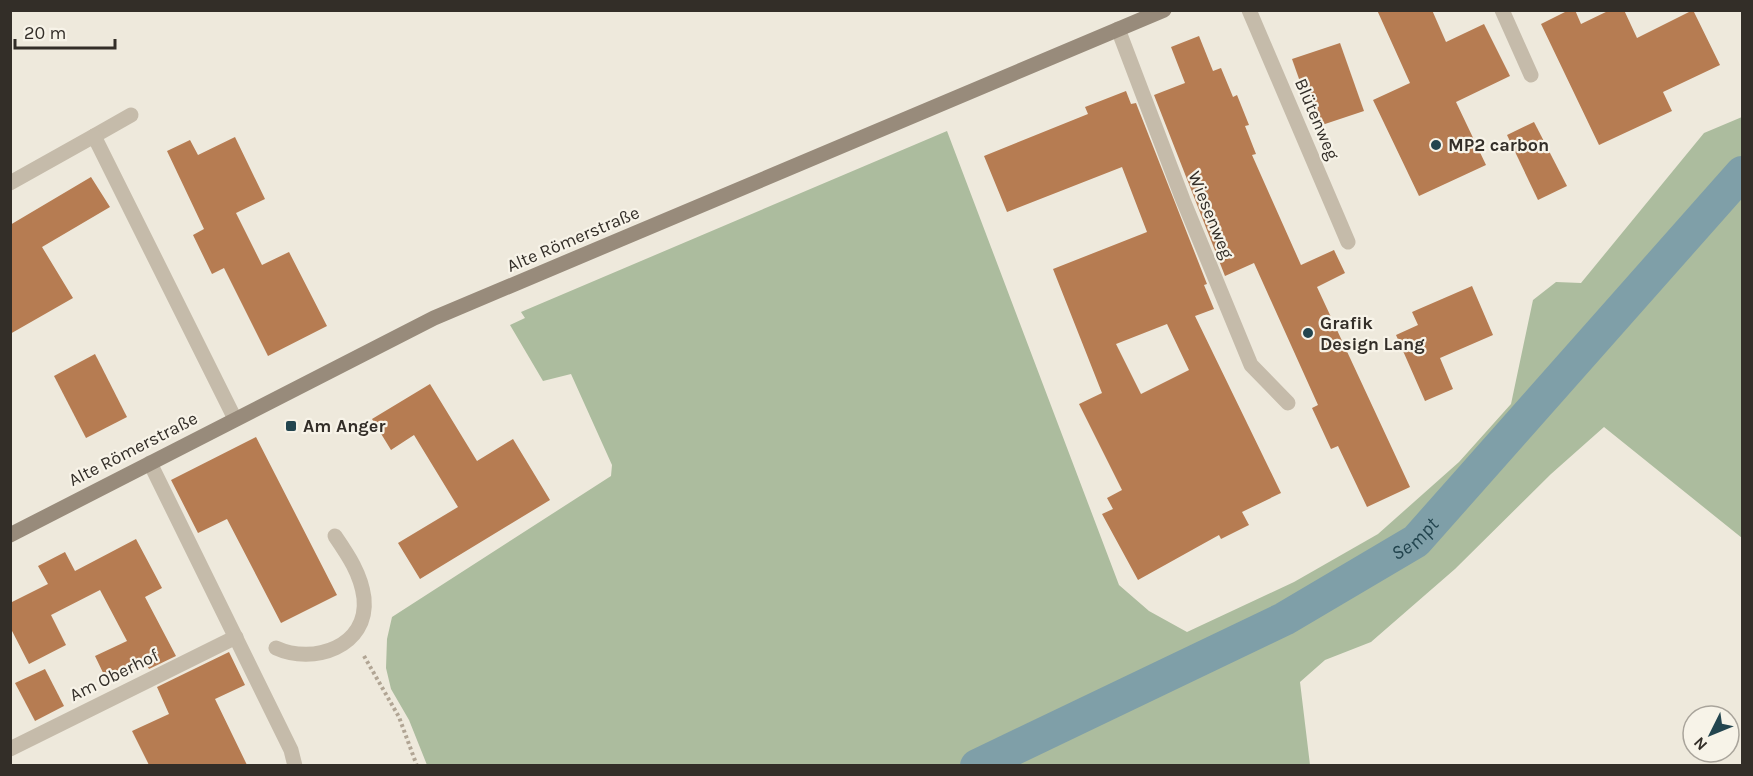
<svg xmlns="http://www.w3.org/2000/svg" width="1753" height="776" viewBox="0 0 1753 776" font-family="Karla,sans-serif">
	<style>
		.green { fill: #acbc9e }
		.lines { fill: none; stroke-linecap: round; stroke-linejoin: round }
		.canal { stroke: #7f9fa8; stroke-width: 34 }
		.building { fill: #b67c52; fill-rule: evenodd }
		.path { stroke: #b1a594; stroke-width: 4; stroke-dasharray: 3 3; stroke-linecap: butt }
		.service { stroke: #c5bbaa; stroke-width: 15 }
		.minor { stroke: #c5bbaa; stroke-width: 15 }
		.secondary { stroke: #988b7b; stroke-width: 15 }
		.poi-dot { fill: #23454f; stroke: #f7f3e8; stroke-width: 2 }
		.labels { text-anchor: middle; stroke-width: 4.5; stroke-linejoin: round; paint-order: stroke }
		.street-label { font-size: 18px; fill: #332e28; stroke: #f7f3e8 }
		.poi-label { font-size: 18px; font-weight: bold; fill: #332e28; stroke: #f7f3e8; text-anchor: start }
		.water-label { font-size: 20px; font-style: italic; fill: #23454f; stroke: #f7f3e8 }
	</style>
	<rect width="100%" height="100%" fill="#eee9dc"/>
	<path class="green" d="M 1742,117 L 1742,538 L 1604,427 L 1551,474 L 1455,569 L 1371,642 L 1325,660 L 1300,682 L 1310,765 L 427,765 L 409,720 L 391,689 L 386,668 L 387,639 L 392,617 L 611,476 L 612,465 L 571,374 L 543,381 L 510,325 L 525,318 L 521,312 L 947,131 L 1119,585 L 1149,611 L 1187,632 L 1294,582 L 1378,534 L 1459,462 L 1511,404 L 1533,300 L 1556,282 L 1581,283 L 1704,133 Z"/>
	<g class="lines">
		<path class="canal" id="s1" d="M 977,766 L 1284,619 L 1416,541 L 1742,173"/>
	</g>
	<g class="building">
		<path d="M 1377,10 L 1432,10 L 1446,42 L 1484,24 L 1510,76 L 1456,102 L 1486,165 L 1419,196 L 1373,100 L 1410,83 Z"/>
		<path d="M 1569,10 L 1575,10 L 1581,24 L 1610,10 L 1624,10 L 1637,38 L 1693,10 L 1720,65 L 1663,92 L 1672,111 L 1599,145 L 1541,24 Z"/>
		<path d="M 1199,36 L 1213,71 L 1221,68 L 1233,97 L 1237,95 L 1249,125 L 1245,126 L 1256,154 L 1252,155 L 1301,265 L 1334,250 L 1345,273 L 1317,287 L 1410,487 L 1367,507 L 1338,446 L 1331,449 L 1312,408 L 1318,405 L 1254,263 L 1225,276 L 1154,95 L 1185,83 L 1171,47 Z"/>
		<path d="M 1340,43 L 1364,111 L 1316,127 L 1292,59 Z"/>
		<path d="M 1126,91 L 1131,104 L 1136,103 L 1207,284 L 1204,285 L 1214,309 L 1195,316 L 1281,493 L 1242,512 L 1249,525 L 1221,539 L 1219,535 L 1138,580 L 1102,514 L 1113,509 L 1107,498 L 1122,490 L 1079,404 L 1102,393 L 1053,269 L 1147,232 L 1122,167 L 1007,212 L 984,156 L 1088,114 L 1085,107 ZM 1167,324 L 1189,370 L 1141,394 L 1116,344 Z"/>
		<path d="M 1534,122 L 1567,186 L 1538,200 L 1507,135 Z"/>
		<path d="M 235,137 L 265,199 L 236,213 L 262,265 L 289,252 L 327,326 L 268,356 L 224,268 L 212,274 L 193,235 L 204,229 L 167,151 L 190,140 L 198,155 Z"/>
		<path d="M 91,177 L 110,207 L 42,247 L 73,298 L 10,334 L 10,225 Z"/>
		<path d="M 1472,286 L 1493,335 L 1440,358 L 1453,389 L 1425,401 L 1396,335 L 1418,325 L 1412,312 Z"/>
		<path d="M 95,354 L 127,417 L 86,438 L 54,376 Z"/>
		<path d="M 430,384 L 477,461 L 513,439 L 550,500 L 420,579 L 398,543 L 458,507 L 414,435 L 391,450 L 372,419 Z"/>
		<path d="M 256,437 L 337,595 L 281,623 L 227,519 L 198,533 L 171,480 Z"/>
		<path d="M 136,539 L 162,588 L 145,597 L 176,656 L 149,669 L 145,662 L 107,681 L 95,656 L 127,641 L 100,590 L 51,615 L 66,645 L 29,664 L 10,627 L 10,603 L 48,584 L 38,566 L 65,552 L 75,571 Z"/>
		<path d="M 229,652 L 245,685 L 215,699 L 247,765 L 149,765 L 132,731 L 169,714 L 157,687 Z"/>
		<path d="M 45,669 L 64,706 L 35,721 L 15,683 Z"/>
	</g>
	<g class="lines">
		<path class="path" d="M 364,656 L 399,717 L 417,766"/>
		<g class="service">
			<path d="M 1502,10 L 1531,75"/>
			<path d="M 276,648 C 313,665 369,647 364,598 C 361,574 348,555 335,536"/>
		</g>
		<g class="minor">
			<path d="M 1249,10 L 1348,242"/>
			<path d="M 1118,29 L 1183,200 L 1251,365 L 1288,403"/>
			<path d="M 94,136 L 131,115"/>
			<path d="M 10,183 L 94,136 L 235,419"/>
			<path d="M 150,463 L 291,750 L 295,766"/>
			<path d="M 10,749 L 236,637"/>
		</g>
		<path class="secondary" d="M 10,535 L 434,318 L 1164,10"/>
	</g>
	<g class="poi-dot">
		<circle cx="1436" cy="145" r="6"/>
		<circle cx="1308" cy="333" r="6"/>
		<rect x="285" y="420" width="12" height="12" rx="3"/>
	</g>
	<g class="labels">
		<g class="street-label">
			<text transform="translate(1317 119) rotate(67)" y="6">Blütenweg</text>
			<text transform="translate(1211 215) rotate(68)" y="6">Wiesenweg</text>
			<text transform="translate(573 239) rotate(-23)" y="6">Alte Römerstraße</text>
			<text transform="translate(133 449) rotate(-27)" y="6">Alte Römerstraße</text>
			<text transform="translate(114 675) rotate(-26)" y="6">Am Oberhof</text>
		</g>
		<g class="poi-label">
			<text x="1448" y="151">MP2 carbon</text>
			<text x="1320" y="329">Grafik<tspan x="1320" dy="21">Design Lang</tspan></text>
			<text x="303" y="432">Am Anger</text>
		</g>
		<g class="water-label">
			<text dy="7" stroke="none"><textPath href="#s1" startOffset="494">Sempt</textPath></text>
		</g>
	</g>
	<rect width="1753" height="776" fill="none" stroke="#332e28" stroke-width="24"/>
	<g transform="translate(1711 734) rotate(227)"><circle r="28" fill="#f7f3e8" stroke="#a9a49b" stroke-width="1.5"/>
	<path d="M0-4.5L10 22L0 15L-10 22Z" fill="#23454f"/>
	<text y="-9" font-size="16" font-weight="bold" text-anchor="middle" fill="#332e28">N</text>
	</g>
	<path d="M15 39v9h100v-9" fill="none" stroke="#332e28" stroke-width="3"/>
	<text x="24" y="39" font-size="18" fill="#332e28" stroke="#f7f3e8" stroke-width="4.5" paint-order="stroke">20 m</text>
</svg>
